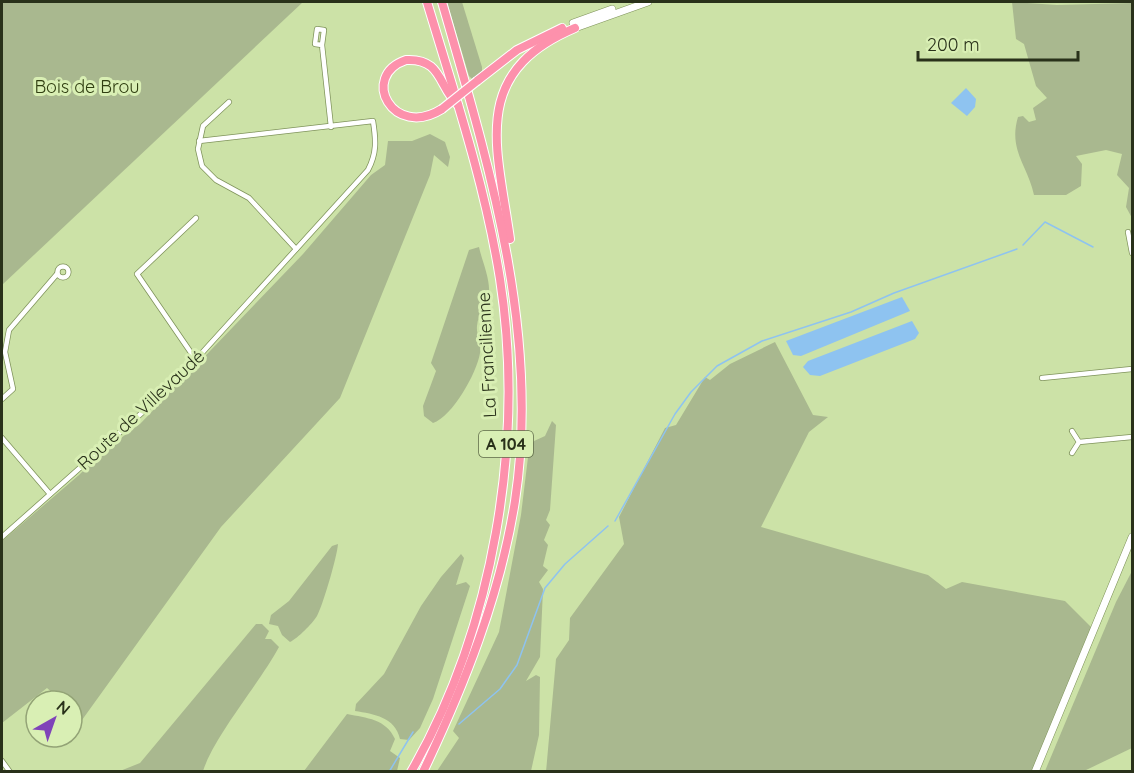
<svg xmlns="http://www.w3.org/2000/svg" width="1134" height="773" viewBox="0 0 1134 773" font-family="Quicksand,sans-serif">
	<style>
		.green { fill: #a9b88f }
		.water { fill: #8ec3f0 }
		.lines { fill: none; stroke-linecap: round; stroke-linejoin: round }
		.stream { stroke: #8ec3f0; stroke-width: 1.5 }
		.street-casing { stroke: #7f935b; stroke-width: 6 }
		.secondary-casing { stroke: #7f935b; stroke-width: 8 }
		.highway-casing { stroke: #fff; stroke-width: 10 }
		.street { stroke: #fff; stroke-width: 4.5 }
		.secondary { stroke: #fff; stroke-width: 7 }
		.highway { stroke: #fd91ac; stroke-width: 8 }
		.highway-bridge-casing { stroke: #fff; stroke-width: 10; stroke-linecap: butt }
		.highway-bridge { stroke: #fd91ac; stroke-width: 8 }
		.labels { text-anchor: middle; stroke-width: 6; stroke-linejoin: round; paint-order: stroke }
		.shield { fill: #d9efb4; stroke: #5e6a48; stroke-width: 1.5 }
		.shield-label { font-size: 16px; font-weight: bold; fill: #29311a }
		.park-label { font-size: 18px; fill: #303e11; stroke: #d9efb4 }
		.street-label { font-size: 18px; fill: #29311a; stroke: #d9efb4 }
	</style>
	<rect width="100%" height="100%" fill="#cce2a7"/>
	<g class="green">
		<path d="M 2,2 L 303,2 L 2,285 Z"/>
		<path d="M 447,2 L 462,2 L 482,67 L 482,73 L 473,80 L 469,76 Z"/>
		<path d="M 1012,2 L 1057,5 L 1132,3 L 1132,218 L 1126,207 L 1129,188 L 1117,175 L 1122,154 L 1106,150 L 1076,156 L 1082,164 L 1081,186 L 1066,195 L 1034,195 C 1028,166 1008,150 1018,117 L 1023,116 L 1029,122 L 1036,120 L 1033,108 L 1047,98 L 1036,86 L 1024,44 L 1016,39 Z"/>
		<path d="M 430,134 L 445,142 L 450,157 L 448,167 L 434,155 L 430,175 L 340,398 L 221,527 L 82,720 L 72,710 L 72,701 L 62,701 L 47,688 L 2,723 L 2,541 L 79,475 L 102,452 L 140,424 L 303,254 L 371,175 L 385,165 L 388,141 L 412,141 Z"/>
		<path d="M 479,247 C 482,261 490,278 489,292 C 488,305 478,313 477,326 C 476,335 482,343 480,353 C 477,373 452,417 433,423 L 424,416 L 423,406 L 436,371 L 431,363 L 469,250 Z"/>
		<path d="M 775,342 L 813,415 L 828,417 L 809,432 L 761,527 L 928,575 L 946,589 L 962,582 L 1065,601 L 1091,627 L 1032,771 L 546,772 L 556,659 L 569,640 L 570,618 L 624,544 L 619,517 L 665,428 L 676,425 L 705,377 L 710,380 L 730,364 Z"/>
		<path d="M 552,421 L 556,425 L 550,510 L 546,520 L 550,525 L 544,540 L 548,545 L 543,566 L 548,570 L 539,582 L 543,589 L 540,657 L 526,681 L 536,675 L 540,677 L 539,735 L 531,771 L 437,771 L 459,738 L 453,731 L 499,632 L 521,515 L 529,449 L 534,441 L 545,436 Z"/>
		<path d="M 338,544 C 337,557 323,605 317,616 C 312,624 298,638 290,642 L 282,635 L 278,626 L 269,624 L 271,615 L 289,601 L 332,546 Z"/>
		<path d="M 461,554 L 464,558 L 456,585 L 466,582 L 470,586 L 433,699 L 420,728 L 409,740 L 400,739 C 395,717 374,714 355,711 L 356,704 L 384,674 L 421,606 L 441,577 Z"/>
		<path d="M 1132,571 L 1132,748 L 1084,771 L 1045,771 L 1116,602 Z"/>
		<path d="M 256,624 L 262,624 L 269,631 L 265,639 L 271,639 L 279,647 C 259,684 215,735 203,771 L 120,771 L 140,763 Z"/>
		<path d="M 347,714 C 367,718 386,719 395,739 L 390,751 L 400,758 L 397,771 L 304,771 Z"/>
	</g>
	<g class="water">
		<path d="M 966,88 L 976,99 L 975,107 L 967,116 L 951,103 Z"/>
		<path d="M 902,297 L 910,311 L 801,356 L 793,355 L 786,341 Z"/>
		<path d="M 912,321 L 919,333 L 915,339 L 820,376 L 810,375 L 803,367 L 808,361 Z"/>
	</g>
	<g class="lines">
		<g class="stream">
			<path d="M 1023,245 L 1045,222 L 1093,247"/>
			<path d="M 615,521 L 675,414 L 691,392 L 717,366 L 762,341 L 851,312 L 894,293 L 1017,249"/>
			<path d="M 459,724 L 500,689 L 517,665 L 545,588 L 565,564 L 608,526"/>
			<path d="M 389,772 L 413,732"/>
		</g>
		<g class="street-casing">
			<g id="street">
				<path d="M 322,45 L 315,44 L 317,29 L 324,30 L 322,45 L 331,127"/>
				<path d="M 229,102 L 203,126 L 198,149 L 202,166 L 216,180 L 249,198 L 296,249"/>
				<path d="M 196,218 L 137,274 L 196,360"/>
				<path d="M 1128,232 L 1132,253"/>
				<circle cx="63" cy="272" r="5.5"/>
				<path d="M 1042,378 L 1132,369"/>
				<path d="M 2,399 L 13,389 L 5,352 L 9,330 L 57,274"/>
				<path d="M 1072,431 L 1079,442 L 1072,453"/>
				<path d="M 2,438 L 50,494"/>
				<path d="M 1079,442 L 1132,437"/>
				<path d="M 2,537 L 171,387 L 368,170 C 377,153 376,140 373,121 L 199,141"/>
				<path d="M 2,761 L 10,772"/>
			</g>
		</g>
		<g class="secondary-casing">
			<g id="secondary">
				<path d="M 573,23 L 612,9"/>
				<path d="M 575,28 L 648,2"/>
				<path d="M 1035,772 L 1132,537"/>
			</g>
		</g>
		<g class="highway-casing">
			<g id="highway">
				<path d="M 477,81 L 517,50 L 562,28"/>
				<path d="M 442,109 C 393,140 359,76 406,60 C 442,58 438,86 458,105"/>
				<path d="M 510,239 C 497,146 469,73 575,28"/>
				<path d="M 411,772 C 494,628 525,441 500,279 C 485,184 454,92 427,2"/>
				<path d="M 423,772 C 464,686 500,596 515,501 C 541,332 488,162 442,2"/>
			</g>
		</g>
		<use href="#street" class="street"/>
		<use href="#secondary" class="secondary"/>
		<use href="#highway" class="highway"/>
		<g class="highway-bridge-casing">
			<path id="highway-bridge" d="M 442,109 L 477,81"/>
		</g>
		<use href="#highway-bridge" class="highway-bridge"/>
	</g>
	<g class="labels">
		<rect class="shield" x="479" y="431" width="54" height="26" rx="4.5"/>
		<g class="shield-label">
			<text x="506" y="450">A 104</text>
		</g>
		<g class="park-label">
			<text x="87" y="93">Bois de Brou</text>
		</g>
		<g class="street-label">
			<text transform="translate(487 355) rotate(-93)" y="6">La Francilienne</text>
			<text transform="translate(141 410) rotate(-43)" y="6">Route de Villevaudé</text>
		</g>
	</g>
	<rect width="1134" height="773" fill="none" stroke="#29311a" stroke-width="6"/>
	<g transform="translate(54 719) rotate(40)"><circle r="28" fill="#d9efb4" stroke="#93a376" stroke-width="1.5"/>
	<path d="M0-4.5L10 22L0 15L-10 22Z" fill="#7f43b9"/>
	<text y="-9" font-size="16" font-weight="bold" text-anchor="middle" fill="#29311a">N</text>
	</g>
	<path d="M918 51v9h160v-9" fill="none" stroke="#29311a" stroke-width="3"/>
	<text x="927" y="51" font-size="18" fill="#29311a" stroke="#d9efb4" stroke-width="4.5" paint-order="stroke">200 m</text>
</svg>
